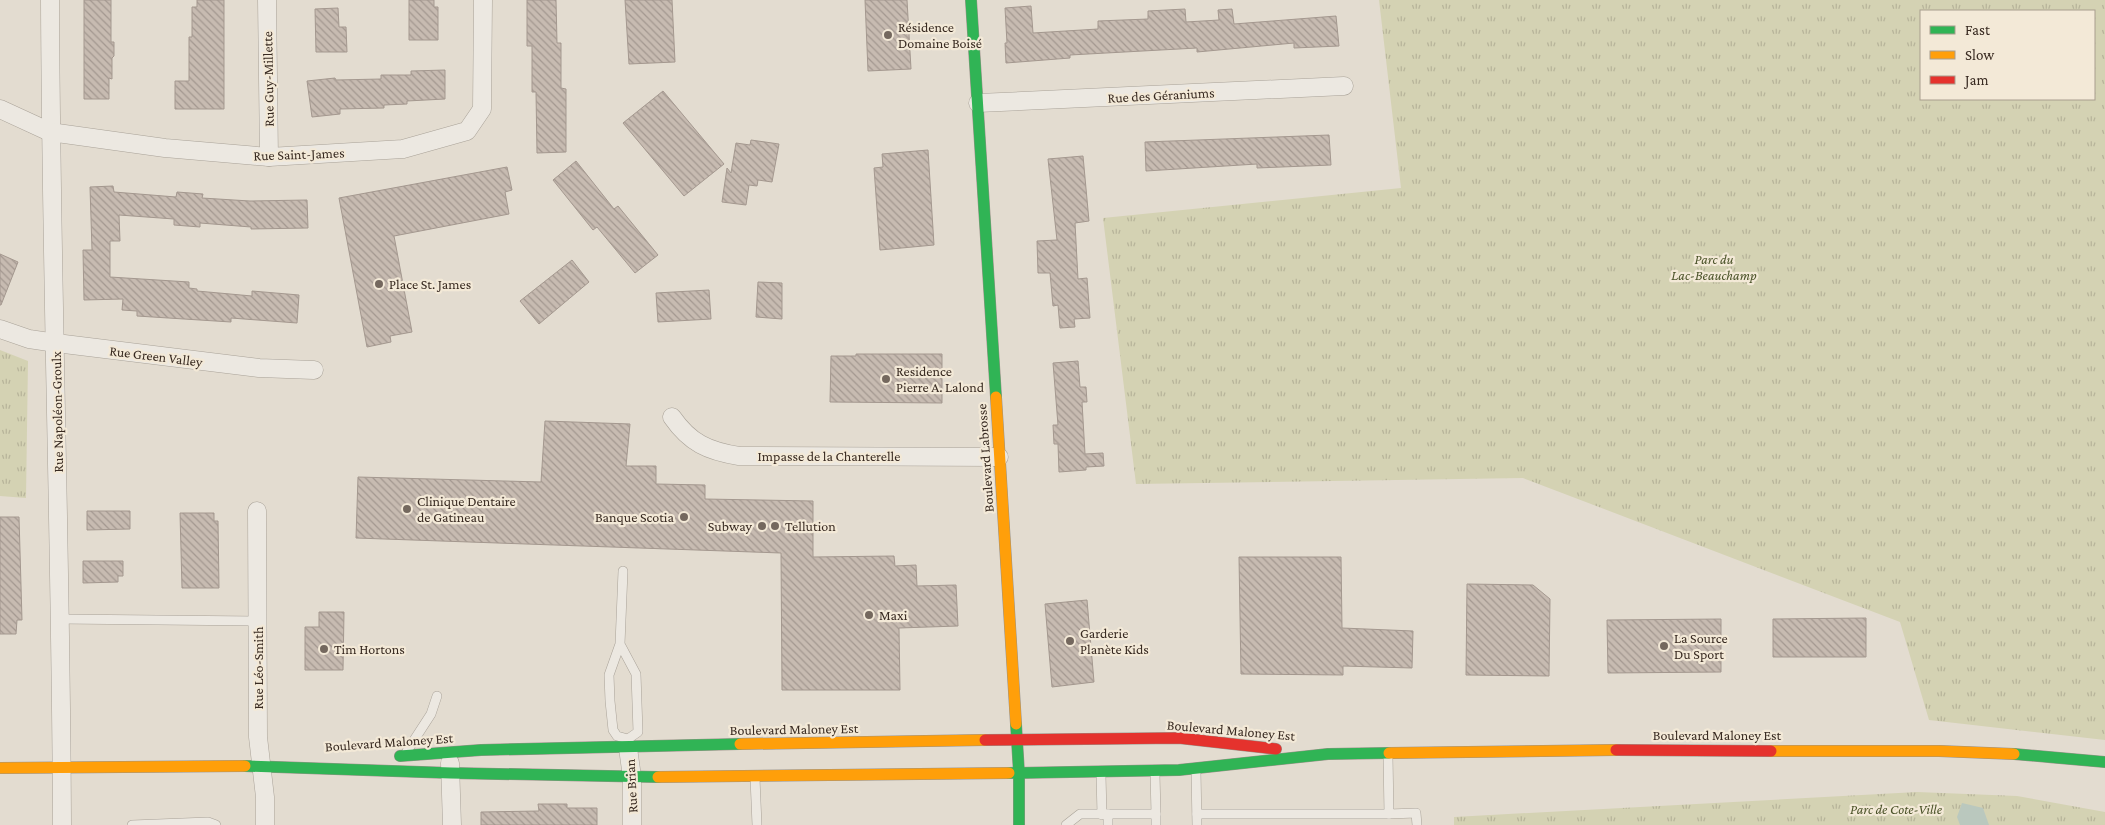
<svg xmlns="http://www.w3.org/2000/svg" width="2105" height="825" viewBox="0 0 2105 825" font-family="'Crimson Pro',serif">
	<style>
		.park { fill: url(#park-tufts); fill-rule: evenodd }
		.water { fill: #bac8be }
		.building { fill: url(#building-back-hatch); stroke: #a4988f }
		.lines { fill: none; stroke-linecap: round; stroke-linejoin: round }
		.lane-casing { stroke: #a9a298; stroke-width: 10 }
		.street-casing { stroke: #a9a298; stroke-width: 19 }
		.fast-casing { stroke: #989188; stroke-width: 12 }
		.slow-casing { stroke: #989188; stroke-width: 12 }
		.jam-casing { stroke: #989188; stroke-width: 12 }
		.lane { stroke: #ece8e1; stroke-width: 9 }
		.street { stroke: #ece8e1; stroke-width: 18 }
		.fast { stroke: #30b455; stroke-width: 11 }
		.slow { stroke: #ff9f0a; stroke-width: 11 }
		.jam { stroke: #e5322d; stroke-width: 11 }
		.poi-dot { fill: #74685e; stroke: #f3e9d7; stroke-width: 2 }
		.labels { text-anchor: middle; stroke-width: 4.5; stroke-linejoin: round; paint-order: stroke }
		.poi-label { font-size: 14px; fill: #382a21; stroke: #f3e9d7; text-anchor: start }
		.street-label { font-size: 14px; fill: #382a21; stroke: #f3e9d7 }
		.park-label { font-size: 14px; font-style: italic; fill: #4b5329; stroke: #f3e9d7 }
	</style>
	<defs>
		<pattern id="park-tufts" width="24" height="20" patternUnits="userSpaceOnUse" patternTransform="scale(1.25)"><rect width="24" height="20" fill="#d4d2b3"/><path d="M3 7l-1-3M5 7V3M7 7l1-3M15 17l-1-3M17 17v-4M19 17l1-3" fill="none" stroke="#b7b49a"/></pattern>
		<pattern id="building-back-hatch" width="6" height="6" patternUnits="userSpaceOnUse" patternTransform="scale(1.25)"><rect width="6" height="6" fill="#c7bbb1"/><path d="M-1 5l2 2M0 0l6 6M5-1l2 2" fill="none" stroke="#a39890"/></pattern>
	</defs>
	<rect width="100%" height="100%" fill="#e3dcd0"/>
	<g class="park">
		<path d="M 1379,0 L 2105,0 L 2105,740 L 1929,720 L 1900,622 L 1523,478 L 1136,484 L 1103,218 L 1401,188 ZM 2094,11 L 2094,99 L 1921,99 L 1921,11 Z"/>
		<path d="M 0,350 L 28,361 L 26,498 L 0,496 Z"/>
		<path d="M 1917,792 L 2017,796 L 2105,812 L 2105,825 L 1454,825 L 1454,817 Z"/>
	</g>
	<path class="water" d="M 1962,803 L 1983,808 L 1989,825 L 1960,825 L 1957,817 Z"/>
	<g class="building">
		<path d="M 84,0 L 111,0 L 111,42 L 114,42 L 114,56 L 112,58 L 112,79 L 109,78 L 109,99 L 84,99 Z"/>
		<path d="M 197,0 L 224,0 L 224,109 L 175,109 L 175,81 L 189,81 L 189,37 L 192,37 L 192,7 L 197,7 Z"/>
		<path d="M 409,0 L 434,0 L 434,7 L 438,7 L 438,40 L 409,40 Z"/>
		<path d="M 527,0 L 556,0 L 557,43 L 561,43 L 561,88 L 566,89 L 566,152 L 537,153 L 536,92 L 532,92 L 532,46 L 527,46 Z"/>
		<path d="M 625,0 L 672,0 L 675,62 L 629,64 Z"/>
		<path d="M 865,0 L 907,0 L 911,69 L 868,71 Z"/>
		<path d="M 1031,6 L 1033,33 L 1098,29 L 1098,21 L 1148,19 L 1148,11 L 1185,9 L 1186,22 L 1219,20 L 1218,10 L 1232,9 L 1234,24 L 1336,16 L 1339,46 L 1294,48 L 1294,43 L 1197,52 L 1197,48 L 1070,55 L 1070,58 L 1006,63 L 1005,43 L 1007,43 L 1005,8 Z"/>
		<path d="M 338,8 L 339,27 L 346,27 L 347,52 L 316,52 L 315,9 Z"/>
		<path d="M 445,70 L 445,99 L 407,101 L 407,104 L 384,105 L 384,108 L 340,109 L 340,114 L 312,117 L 307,81 L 335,78 L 336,80 L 381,79 L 381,75 L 411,75 L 411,71 Z"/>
		<path d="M 663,91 L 724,164 L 684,196 L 623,123 Z"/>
		<path d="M 1329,135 L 1331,165 L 1257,168 L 1257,164 L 1146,171 L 1145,142 Z"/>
		<path d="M 751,140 L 779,144 L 772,182 L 758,180 L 757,186 L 749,185 L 746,205 L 722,202 L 727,168 L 731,173 L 736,143 L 750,145 Z"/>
		<path d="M 928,150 L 934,245 L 880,250 L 874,168 L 883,167 L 882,154 Z"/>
		<path d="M 1083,156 L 1089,221 L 1075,223 L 1078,279 L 1087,278 L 1090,318 L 1074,319 L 1075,327 L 1060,328 L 1058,305 L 1053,306 L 1050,273 L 1038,273 L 1037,241 L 1057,240 L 1048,159 Z"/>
		<path d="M 576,161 L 614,209 L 618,206 L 658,255 L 635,273 L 597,227 L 593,230 L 553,180 Z"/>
		<path d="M 507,167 L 512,190 L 505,192 L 509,214 L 394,236 L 412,332 L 390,336 L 391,342 L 367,347 L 339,198 Z"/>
		<path d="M 113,186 L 114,192 L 176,197 L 177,192 L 203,194 L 202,198 L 250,201 L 307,200 L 308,228 L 251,229 L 251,227 L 200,223 L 200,227 L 174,225 L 174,219 L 119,215 L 120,241 L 110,241 L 110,277 L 189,282 L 189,288 L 197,289 L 197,291 L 252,296 L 252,291 L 299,295 L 297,323 L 231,318 L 231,322 L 137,316 L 137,311 L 122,310 L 123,299 L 84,300 L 83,250 L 92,250 L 90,187 Z"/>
		<path d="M 0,254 L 18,262 L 1,305 L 0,305 Z"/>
		<path d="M 572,260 L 589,282 L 539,324 L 520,301 Z"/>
		<path d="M 758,282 L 782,283 L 782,319 L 756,317 Z"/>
		<path d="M 709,290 L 711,319 L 658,322 L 656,293 Z"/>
		<path d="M 856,354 L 942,354 L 942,403 L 830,402 L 831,356 L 856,356 Z"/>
		<path d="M 1078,361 L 1080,387 L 1086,387 L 1087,402 L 1082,402 L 1085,454 L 1103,453 L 1104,466 L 1086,467 L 1086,470 L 1059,472 L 1058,444 L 1054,444 L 1053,425 L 1058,425 L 1053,363 Z"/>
		<path d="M 545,421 L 630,424 L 626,466 L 656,466 L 656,484 L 705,485 L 705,499 L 813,501 L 813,557 L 894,556 L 895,566 L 916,565 L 917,586 L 956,585 L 958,626 L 899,628 L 900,690 L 782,690 L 781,553 L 356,538 L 358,477 L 541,482 Z"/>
		<path d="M 87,511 L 130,511 L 130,529 L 87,530 Z"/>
		<path d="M 180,513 L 214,513 L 214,521 L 218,521 L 219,588 L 182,588 Z"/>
		<path d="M 0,517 L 19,517 L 22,620 L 17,620 L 16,634 L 0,634 Z"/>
		<path d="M 1239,557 L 1341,557 L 1342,628 L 1413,631 L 1412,668 L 1343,666 L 1343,675 L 1241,674 Z"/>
		<path d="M 83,561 L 123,561 L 123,576 L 118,576 L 118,582 L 83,583 Z"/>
		<path d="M 1467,584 L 1533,585 L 1550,599 L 1549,676 L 1466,675 Z"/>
		<path d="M 1087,600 L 1094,682 L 1052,687 L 1045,604 Z"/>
		<path d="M 319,612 L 344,612 L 343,670 L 305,670 L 305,627 L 319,627 Z"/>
		<path d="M 1866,618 L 1866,657 L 1773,657 L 1773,619 Z"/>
		<path d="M 1721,619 L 1721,672 L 1608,673 L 1607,620 Z"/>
		<path d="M 538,804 L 567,804 L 567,808 L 597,808 L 597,825 L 481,825 L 481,812 L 539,811 Z"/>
	</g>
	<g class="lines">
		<g class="lane-casing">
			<g id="lane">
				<path d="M 60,619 L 257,621"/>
				<path d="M 620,644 L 636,674 L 638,732 L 628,739 L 617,736 L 613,730 L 610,701 L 609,675 L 620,644 L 623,571"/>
				<path d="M 407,751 L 431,714 L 437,696"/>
				<path d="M 1388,756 L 1389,814 L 1416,813 L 1417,825"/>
				<path d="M 1196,771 L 1197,825"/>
				<path d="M 1155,774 L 1156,814"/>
				<path d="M 1101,775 L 1102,815"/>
				<path d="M 755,778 L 757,825"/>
				<path d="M 1108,814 L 1108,825"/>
				<path d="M 1197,814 L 1389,814"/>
				<path d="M 132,825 L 208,822 L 216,825"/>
				<path d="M 1066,825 L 1080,814 L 1156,814 L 1156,825"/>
			</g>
		</g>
		<g class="street-casing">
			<g id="street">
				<path d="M 50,0 C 51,275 61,550 62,825"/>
				<path d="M 267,0 L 269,157"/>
				<path d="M 978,103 L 1344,86"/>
				<path d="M 0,109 L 50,132 L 165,148 L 269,157 L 403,149 L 467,131 L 482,109 L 483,0"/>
				<path d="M 0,329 L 29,339 L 56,343 L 259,368 L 314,370"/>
				<path d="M 672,417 C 690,443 708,451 739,456 L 999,457"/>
				<path d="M 257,511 L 258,737 L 265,797 L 265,825"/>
				<path d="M 628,748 L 632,777 L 632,825"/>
				<path d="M 450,763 L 452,825"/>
			</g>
		</g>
		<g class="fast-casing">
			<g id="fast">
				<path d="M 971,0 L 996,397"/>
				<path d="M 1016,724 L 1019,773 L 1019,825"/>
				<path d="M 2014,754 L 2105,762"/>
				<path d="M 400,756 L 481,750 L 740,744"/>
				<path d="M 245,766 L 451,773 L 658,777"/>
				<path d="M 1009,773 L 1179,770 L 1328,754 L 1389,753"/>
			</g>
		</g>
		<g class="slow-casing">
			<g id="slow">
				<path d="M 996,397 L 1016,724"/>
				<path d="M 740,744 L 985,740"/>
				<path d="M 1771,751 L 1939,751 L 2014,754"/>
				<path d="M 1389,753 L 1616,750"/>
				<path d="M 0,768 L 245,766"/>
				<path d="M 658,777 L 1009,773"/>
			</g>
		</g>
		<g class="jam-casing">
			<g id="jam">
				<path d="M 985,740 L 1179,738 L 1276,749"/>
				<path d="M 1616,750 L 1771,751"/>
			</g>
		</g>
		<use href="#lane" class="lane"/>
		<use href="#street" class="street"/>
		<use href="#fast" class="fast"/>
		<use href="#slow" class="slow"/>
		<use href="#jam" class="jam"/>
	</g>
	<g class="poi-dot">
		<circle cx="888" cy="35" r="5"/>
		<circle cx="379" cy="284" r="5"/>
		<circle cx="886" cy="379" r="5"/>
		<circle cx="407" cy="509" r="5"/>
		<circle cx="684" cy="517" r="5"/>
		<circle cx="762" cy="526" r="5"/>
		<circle cx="775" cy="526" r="5"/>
		<circle cx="869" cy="615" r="5"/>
		<circle cx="1070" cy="641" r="5"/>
		<circle cx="1664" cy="646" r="5"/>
		<circle cx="324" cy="649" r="5"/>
	</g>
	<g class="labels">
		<g class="poi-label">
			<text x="898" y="32">Résidence<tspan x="898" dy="16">Domaine Boisé</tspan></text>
			<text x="389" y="289">Place St. James</text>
			<text x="896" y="376">Residence<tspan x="896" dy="16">Pierre A. Lalond</tspan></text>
			<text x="417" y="506">Clinique Dentaire<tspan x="417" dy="16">de Gatineau</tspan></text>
			<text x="674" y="522" text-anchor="end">Banque Scotia</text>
			<text x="752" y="531" text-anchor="end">Subway</text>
			<text x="785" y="531">Tellution</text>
			<text x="879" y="620">Maxi</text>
			<text x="1080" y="638">Garderie<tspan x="1080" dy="16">Planète Kids</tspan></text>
			<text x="1674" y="643">La Source<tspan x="1674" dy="16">Du Sport</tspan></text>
			<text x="334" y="654">Tim Hortons</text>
		</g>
		<g class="street-label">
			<text transform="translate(268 79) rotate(-91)" y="5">Rue Guy-Millette</text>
			<text transform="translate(1161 95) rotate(-3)" y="5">Rue des Géraniums</text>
			<text transform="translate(299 154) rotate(-2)" y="5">Rue Saint-James</text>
			<text transform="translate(156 356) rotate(7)" y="5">Rue Green Valley</text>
			<text transform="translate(57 412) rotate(-91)" y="5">Rue Napoléon-Groulx</text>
			<text x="829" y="461">Impasse de la Chanterelle</text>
			<text transform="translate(985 458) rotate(-94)" y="5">Boulevard Labrosse</text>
			<text transform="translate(258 668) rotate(-90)" y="5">Rue Léo-Smith</text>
			<text transform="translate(794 729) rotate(-1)" y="5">Boulevard Maloney Est</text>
			<text transform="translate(1231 730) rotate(5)" y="5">Boulevard Maloney Est</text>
			<text x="1717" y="740">Boulevard Maloney Est</text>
			<text transform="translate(389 742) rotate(-4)" y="5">Boulevard Maloney Est</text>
			<text transform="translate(631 786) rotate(-93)" y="5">Rue Brian</text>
		</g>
		<g class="park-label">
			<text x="1714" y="264">Parc du<tspan x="1714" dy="16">Lac-Beauchamp</tspan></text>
			<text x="1896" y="814">Parc de Cote-Ville</text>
		</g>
	</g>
	<rect x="1920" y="10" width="175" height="90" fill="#f3e9d7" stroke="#a89d8e"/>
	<rect x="1930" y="26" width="25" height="8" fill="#30b455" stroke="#a89d8e"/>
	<text x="1965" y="35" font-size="15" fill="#382a21">Fast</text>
	<rect x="1930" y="51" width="25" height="8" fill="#ff9f0a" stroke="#a89d8e"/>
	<text x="1965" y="60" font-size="15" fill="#382a21">Slow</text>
	<rect x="1930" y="76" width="25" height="8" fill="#e5322d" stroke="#a89d8e"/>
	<text x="1965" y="85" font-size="15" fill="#382a21">Jam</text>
</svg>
